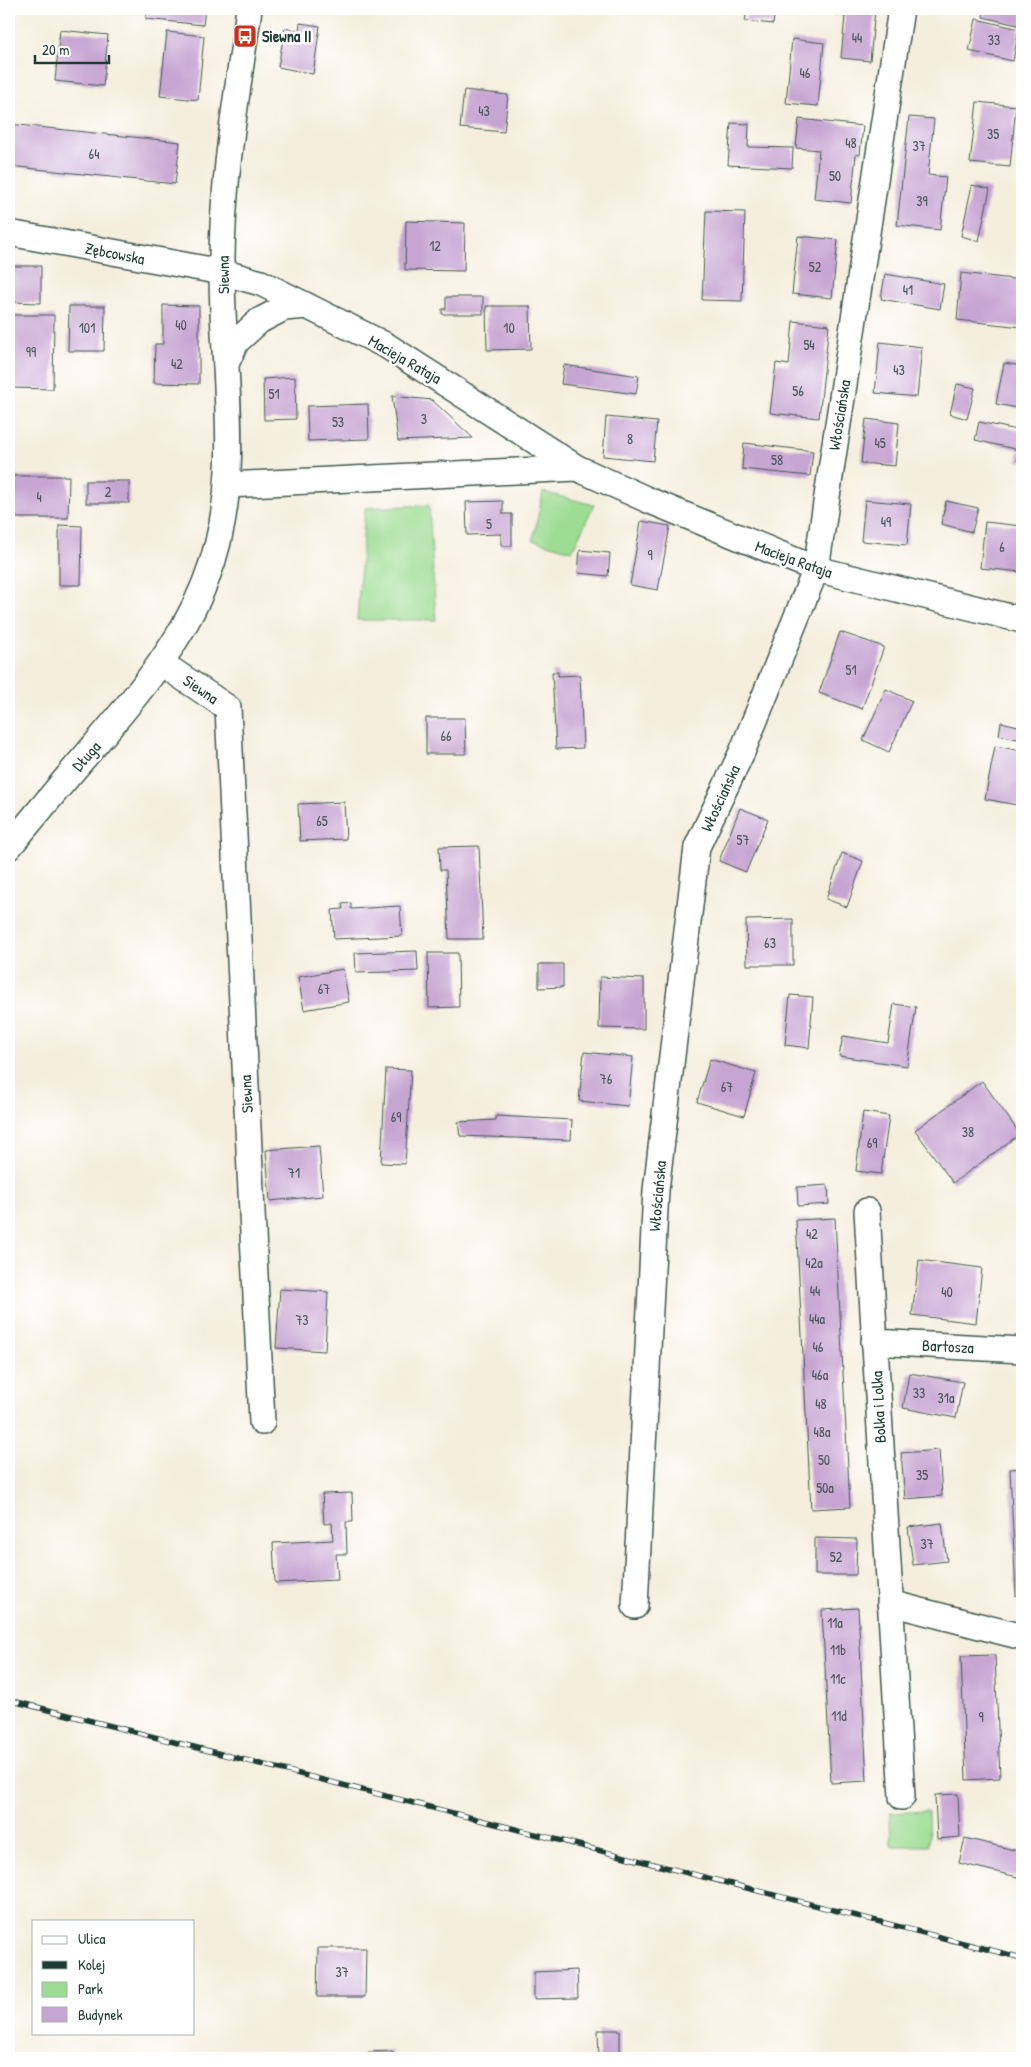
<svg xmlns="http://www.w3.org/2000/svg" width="1031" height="2067" viewBox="0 0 1031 2067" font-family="'Patrick Hand',sans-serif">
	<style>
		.green { fill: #9ddd93; stroke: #5e8d64 }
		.building { fill: #c7a5d3 }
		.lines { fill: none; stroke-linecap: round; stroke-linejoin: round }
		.minor-casing { stroke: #3f584d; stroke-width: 28 }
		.minor { stroke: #fff; stroke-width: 25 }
		.rail-casing { stroke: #1f3d34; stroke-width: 5.5 }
		.rail { stroke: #fff; stroke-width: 4; stroke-dasharray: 11; stroke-linecap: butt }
		.labels { text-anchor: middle; stroke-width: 5; stroke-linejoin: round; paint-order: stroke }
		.number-label { font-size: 14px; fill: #49575c }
		.poi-label { font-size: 16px; font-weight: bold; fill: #1f3d34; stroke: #fff; text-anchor: start }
		.street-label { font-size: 16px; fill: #1f3d34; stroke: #fff }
	</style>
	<rect width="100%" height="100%" fill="#fff"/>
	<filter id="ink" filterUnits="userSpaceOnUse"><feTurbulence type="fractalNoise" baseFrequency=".02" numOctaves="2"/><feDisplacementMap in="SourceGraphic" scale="10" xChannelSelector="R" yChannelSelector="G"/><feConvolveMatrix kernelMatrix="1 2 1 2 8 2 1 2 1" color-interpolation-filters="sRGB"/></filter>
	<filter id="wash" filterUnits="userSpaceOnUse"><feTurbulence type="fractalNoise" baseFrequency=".0096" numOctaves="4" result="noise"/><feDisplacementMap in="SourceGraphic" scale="20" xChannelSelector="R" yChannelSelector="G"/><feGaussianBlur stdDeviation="1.12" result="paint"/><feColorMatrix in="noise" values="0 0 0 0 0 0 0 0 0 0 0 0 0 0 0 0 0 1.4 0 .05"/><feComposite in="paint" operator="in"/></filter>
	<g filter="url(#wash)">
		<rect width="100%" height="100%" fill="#f5eedd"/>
		<g class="green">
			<path d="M 543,492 L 594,505 L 572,551 L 533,540 Z"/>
			<path d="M 429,505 L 436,620 L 357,620 L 365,508 Z"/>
			<path d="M 928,1811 L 929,1846 L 891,1846 L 890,1813 Z"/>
		</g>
		<g id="blocks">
			<g class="building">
				<path d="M 147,9 L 205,9 L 203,25 L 146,19 Z"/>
				<path d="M 747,9 L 775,9 L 773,24 L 745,21 Z"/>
				<path d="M 836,9 L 875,9 L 870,61 L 841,58 L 845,16 L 836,15 Z"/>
				<path d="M 984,9 L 1022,9 L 1022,26 L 983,17 Z"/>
				<path d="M 976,19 L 1019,29 L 1013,61 L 969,51 Z"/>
				<path d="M 300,23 L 320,26 L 313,74 L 278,67 L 285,28 L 299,31 Z"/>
				<path d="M 60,30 L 108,35 L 103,86 L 55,81 Z"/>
				<path d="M 167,32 L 204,36 L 198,100 L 160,96 Z"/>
				<path d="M 792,39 L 824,43 L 818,106 L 786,103 Z"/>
				<path d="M 464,90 L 508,95 L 504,132 L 460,128 Z"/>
				<path d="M 977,102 L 1016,106 L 1010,167 L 970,163 Z"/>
				<path d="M 909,117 L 934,119 L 928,175 L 946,177 L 940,230 L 897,225 Z"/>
				<path d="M 799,119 L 863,126 L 860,155 L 856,154 L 851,203 L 814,199 L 819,150 L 796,148 Z"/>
				<path d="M 731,123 L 749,124 L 748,147 L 793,148 L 792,168 L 728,165 Z"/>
				<path d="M 9,124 L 180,142 L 175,184 L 9,166 Z"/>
				<path d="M 972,185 L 990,189 L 979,241 L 961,236 Z"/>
				<path d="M 706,211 L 745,212 L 742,301 L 702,300 Z"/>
				<path d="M 406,221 L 465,223 L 464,271 L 405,270 Z"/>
				<path d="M 798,236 L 838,240 L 832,298 L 792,294 Z"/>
				<path d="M 11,266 L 41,266 L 41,303 L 10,302 Z"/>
				<path d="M 961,273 L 1022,280 L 1022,327 L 957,320 Z"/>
				<path d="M 885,274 L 944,284 L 940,309 L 881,299 Z"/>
				<path d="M 446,297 L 483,297 L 483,314 L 442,314 L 442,309 L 446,309 Z"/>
				<path d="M 163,305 L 199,306 L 199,384 L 154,383 L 155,344 L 163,344 Z"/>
				<path d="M 69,306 L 105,306 L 104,351 L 68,351 Z"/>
				<path d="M 486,306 L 530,306 L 531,349 L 487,350 Z"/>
				<path d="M 9,315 L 54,315 L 53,389 L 9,388 Z"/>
				<path d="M 793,321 L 829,325 L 819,418 L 770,413 L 776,363 L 789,365 Z"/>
				<path d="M 880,342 L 922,347 L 917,397 L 875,393 Z"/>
				<path d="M 1004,363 L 1022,366 L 1022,409 L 996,404 Z"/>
				<path d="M 564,365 L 639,376 L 636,394 L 561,384 Z"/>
				<path d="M 295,377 L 296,419 L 264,420 L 263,379 Z"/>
				<path d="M 957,384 L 975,388 L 967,419 L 950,414 Z"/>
				<path d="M 392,396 L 432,400 L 473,438 L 398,441 Z"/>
				<path d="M 368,404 L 369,439 L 308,441 L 307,406 Z"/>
				<path d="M 606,417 L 657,422 L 653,461 L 603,456 Z"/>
				<path d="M 866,419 L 899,423 L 895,466 L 861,463 Z"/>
				<path d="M 979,422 L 1022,431 L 1022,463 L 1017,461 L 1019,450 L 975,440 Z"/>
				<path d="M 744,443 L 813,451 L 810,476 L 742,469 Z"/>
				<path d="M 9,476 L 69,476 L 68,518 L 9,518 Z"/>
				<rect x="86" y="481" width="43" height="22"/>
				<path d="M 865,500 L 911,504 L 907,545 L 861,541 Z"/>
				<path d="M 503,501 L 503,514 L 512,514 L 512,546 L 501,546 L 501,534 L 467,535 L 466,502 Z"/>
				<path d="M 946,501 L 978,508 L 972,532 L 941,524 Z"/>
				<path d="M 641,521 L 670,526 L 658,590 L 630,585 Z"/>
				<path d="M 985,522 L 1022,526 L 1022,572 L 980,568 Z"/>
				<path d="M 59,525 L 82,526 L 81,585 L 59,585 Z"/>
				<path d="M 580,550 L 610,553 L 608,576 L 578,573 Z"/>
				<path d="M 840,632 L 884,647 L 862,709 L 819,693 Z"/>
				<path d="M 552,672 L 558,672 L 558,676 L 580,675 L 583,748 L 556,749 Z"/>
				<path d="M 886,689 L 912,701 L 889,752 L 863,740 Z"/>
				<path d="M 426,718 L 465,718 L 466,754 L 426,754 Z"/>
				<path d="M 1001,722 L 1022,727 L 1022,740 L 999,735 Z"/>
				<path d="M 995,746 L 1022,751 L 1022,806 L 985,799 Z"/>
				<path d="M 344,802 L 346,839 L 300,841 L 298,804 Z"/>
				<path d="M 740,808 L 768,819 L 746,872 L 719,861 Z"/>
				<path d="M 479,846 L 483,939 L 449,939 L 446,870 L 440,870 L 439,847 Z"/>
				<path d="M 842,853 L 863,861 L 847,907 L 826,899 Z"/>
				<path d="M 351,903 L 351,909 L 400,906 L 402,936 L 334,939 L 332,910 L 343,909 L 342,904 Z"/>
				<path d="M 793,919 L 793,965 L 747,965 L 746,920 Z"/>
				<path d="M 417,951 L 418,971 L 356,973 L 355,953 Z"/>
				<path d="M 428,953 L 458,953 L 459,1007 L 429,1008 Z"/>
				<path d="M 539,964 L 563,964 L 563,987 L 539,988 Z"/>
				<path d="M 343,969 L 349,1002 L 304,1010 L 298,977 Z"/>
				<path d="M 600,977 L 644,979 L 644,1029 L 599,1028 Z"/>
				<path d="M 790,995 L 813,997 L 809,1048 L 785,1045 Z"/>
				<path d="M 894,1004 L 916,1007 L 907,1066 L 839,1056 L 843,1036 L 888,1043 Z"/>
				<path d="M 584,1052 L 633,1057 L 628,1106 L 579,1101 Z"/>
				<path d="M 710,1059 L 756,1073 L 744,1116 L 697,1102 Z"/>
				<path d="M 386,1069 L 411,1070 L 405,1164 L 381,1163 Z"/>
				<path d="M 982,1081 L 1020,1134 L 953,1183 L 915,1130 Z"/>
				<path d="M 863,1112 L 889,1116 L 881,1174 L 856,1171 Z"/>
				<path d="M 496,1116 L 572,1120 L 571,1140 L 460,1136 L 458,1122 L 496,1120 Z"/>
				<path d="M 319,1146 L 323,1196 L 270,1201 L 266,1150 Z"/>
				<path d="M 828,1185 L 829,1204 L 798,1206 L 797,1187 Z"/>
				<path d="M 835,1218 L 850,1507 L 811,1509 L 796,1220 Z"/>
				<path d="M 919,1260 L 982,1268 L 976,1323 L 912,1315 Z"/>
				<path d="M 280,1289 L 328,1292 L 325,1351 L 276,1348 Z"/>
				<path d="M 909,1373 L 963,1382 L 956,1418 L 903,1408 Z"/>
				<path d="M 939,1450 L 942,1496 L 905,1499 L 901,1453 Z"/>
				<path d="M 1022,1468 L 1022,1595 L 1016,1596 L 1010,1469 Z"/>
				<path d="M 352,1493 L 353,1522 L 346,1522 L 347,1554 L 336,1554 L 338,1580 L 275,1583 L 273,1543 L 333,1540 L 332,1523 L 324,1524 L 322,1494 Z"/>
				<path d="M 942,1523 L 947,1561 L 913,1565 L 908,1527 Z"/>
				<path d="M 815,1538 L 857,1539 L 856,1575 L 815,1575 Z"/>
				<path d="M 858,1608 L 867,1781 L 831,1783 L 822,1610 Z"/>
				<path d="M 995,1655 L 1000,1778 L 966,1780 L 961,1656 Z"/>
				<path d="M 958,1794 L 960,1837 L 937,1839 L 935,1795 Z"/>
				<path d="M 965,1838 L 1022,1852 L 1022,1878 L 959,1863 Z"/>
				<path d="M 318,1948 L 366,1948 L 365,1997 L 317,1997 Z"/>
				<path d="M 577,1970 L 578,1998 L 534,1999 L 534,1972 Z"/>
				<path d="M 598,2030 L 620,2030 L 620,2058 L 599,2058 Z"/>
				<path d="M 392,2051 L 392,2058 L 368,2058 L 368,2052 Z"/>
			</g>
		</g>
	</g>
	<g filter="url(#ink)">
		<use href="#blocks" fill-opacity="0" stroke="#3f584d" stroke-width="1"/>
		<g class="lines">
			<g class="minor-casing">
				<g id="minor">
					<path d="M 9,233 L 222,272 L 261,283 L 387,346 L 577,468 L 648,500 L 816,569 L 1022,620"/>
					<path d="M 226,364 L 236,342 L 259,321 L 284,308 L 307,306"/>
					<path d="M 228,485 L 577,468"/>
					<path d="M 161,663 L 228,708 L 262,1422"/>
					<path d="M 9,847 C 35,816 61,784 88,753 C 133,700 181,645 206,580 C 245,482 222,375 222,272 C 221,185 237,95 249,9"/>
					<path d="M 867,1211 L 902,1797"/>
					<path d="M 874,1342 L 1022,1350"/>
					<path d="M 890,1603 L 1022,1637"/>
					<path d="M 635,1606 L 656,1190 L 697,847 L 742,752 L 816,569 L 901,9"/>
				</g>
			</g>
			<use href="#minor" class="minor"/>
			<g class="rail-casing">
				<path id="rail" d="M 9,1700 L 1022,1958"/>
			</g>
			<use href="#rail" class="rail"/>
		</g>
	</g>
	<defs>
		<g id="bus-square" transform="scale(1.25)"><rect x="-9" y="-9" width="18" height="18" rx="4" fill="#c8321e" stroke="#fff"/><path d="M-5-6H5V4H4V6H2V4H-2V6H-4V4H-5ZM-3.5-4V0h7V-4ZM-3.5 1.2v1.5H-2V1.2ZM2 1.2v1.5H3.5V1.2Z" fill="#fff"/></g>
	</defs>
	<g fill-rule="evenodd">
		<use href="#bus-square" x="245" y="36"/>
	</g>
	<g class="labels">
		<g class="number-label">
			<text x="857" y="43">44</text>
			<text x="994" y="45">33</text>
			<text x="805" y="78">46</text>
			<text x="484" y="116">43</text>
			<text x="993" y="139">35</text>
			<text x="851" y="148">48</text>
			<text x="919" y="151">37</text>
			<text x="94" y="159">64</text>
			<text x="835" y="181">50</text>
			<text x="922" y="206">39</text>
			<text x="435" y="251">12</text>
			<text x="815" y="272">52</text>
			<text x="908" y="295">41</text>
			<text x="181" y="330">40</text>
			<text x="87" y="333">101</text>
			<text x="509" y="333">10</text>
			<text x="809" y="350">54</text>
			<text x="31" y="357">99</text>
			<text x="177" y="369">42</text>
			<text x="899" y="375">43</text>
			<text x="798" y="396">56</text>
			<text x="274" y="399">51</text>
			<text x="424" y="424">3</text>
			<text x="338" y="427">53</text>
			<text x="630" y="444">8</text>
			<text x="880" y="448">45</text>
			<text x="777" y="465">58</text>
			<text x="108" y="497">2</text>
			<text x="39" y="502">4</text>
			<text x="886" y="527">49</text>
			<text x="489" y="529">5</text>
			<text x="1002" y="552">6</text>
			<text x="650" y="560">9</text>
			<text x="851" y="675">51</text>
			<text x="446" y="741">66</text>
			<text x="322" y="826">65</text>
			<text x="743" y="845">57</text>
			<text x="770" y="948">63</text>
			<text x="324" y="994">67</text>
			<text x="606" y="1084">76</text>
			<text x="727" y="1092">67</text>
			<text x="396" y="1122">69</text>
			<text x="968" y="1137">38</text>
			<text x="872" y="1148">69</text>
			<text x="294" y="1178">71</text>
			<text x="812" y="1239">42</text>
			<text x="814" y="1268">42a</text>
			<text x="815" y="1296">44</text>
			<text x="947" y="1297">40</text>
			<text x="817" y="1324">44a</text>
			<text x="302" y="1325">73</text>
			<text x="818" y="1352">46</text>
			<text x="820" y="1380">46a</text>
			<text x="919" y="1398">33</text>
			<text x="946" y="1403">31a</text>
			<text x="821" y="1409">48</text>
			<text x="822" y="1437">48a</text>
			<text x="824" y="1465">50</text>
			<text x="922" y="1480">35</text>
			<text x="825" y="1493">50a</text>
			<text x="927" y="1549">37</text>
			<text x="836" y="1562">52</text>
			<text x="835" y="1628">11a</text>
			<text x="838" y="1655">11b</text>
			<text x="838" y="1684">11c</text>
			<text x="839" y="1721">11d</text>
			<text x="981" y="1722">9</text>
			<text x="342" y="1977">37</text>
		</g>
		<g class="poi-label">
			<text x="262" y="42">Siewna II</text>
		</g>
		<g class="street-label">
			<text transform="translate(115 253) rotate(11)" y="6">Zębcowska</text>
			<text transform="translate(223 275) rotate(-91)" y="6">Siewna</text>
			<text transform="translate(405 359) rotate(30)" y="6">Macieja Rataja</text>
			<text transform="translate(839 415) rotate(-81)" y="6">Włościańska</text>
			<text transform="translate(794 559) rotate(20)" y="6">Macieja Rataja</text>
			<text transform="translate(201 689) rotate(34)" y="6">Siewna</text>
			<text transform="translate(86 756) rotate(-49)" y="6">Długa</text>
			<text transform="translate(720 798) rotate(-65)" y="6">Włościańska</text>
			<text transform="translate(246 1094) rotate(-93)" y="6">Siewna</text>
			<text transform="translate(657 1196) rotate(-85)" y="6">Włościańska</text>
			<text transform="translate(948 1346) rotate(3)" y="6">Bartosza</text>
			<text transform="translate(878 1407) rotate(-93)" y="6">Bolka i Lolka</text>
		</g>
	</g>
	<rect width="1031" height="2067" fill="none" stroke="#fff" stroke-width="30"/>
	<rect x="32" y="1920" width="162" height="115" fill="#ffffff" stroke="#a5b1ae"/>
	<rect x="42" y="1936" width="25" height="8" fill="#ffffff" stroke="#a5b1ae"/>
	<text x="78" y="1944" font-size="15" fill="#1f3d34">Ulica</text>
	<rect x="42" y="1961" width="25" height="8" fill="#1f3d34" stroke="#a5b1ae"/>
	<text x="78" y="1970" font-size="15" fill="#1f3d34">Kolej</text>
	<rect x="42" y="1982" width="25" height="15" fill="#9ddd93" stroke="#a5b1ae"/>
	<text x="78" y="1994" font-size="15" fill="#1f3d34">Park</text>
	<rect x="42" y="2007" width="25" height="15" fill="#c7a5d3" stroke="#a5b1ae"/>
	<text x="78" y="2020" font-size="15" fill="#1f3d34">Budynek</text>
	<path d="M35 55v8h74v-8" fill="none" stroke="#1f3d34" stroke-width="2.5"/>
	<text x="42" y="55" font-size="15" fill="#1f3d34" stroke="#ffffff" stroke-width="4" paint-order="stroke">20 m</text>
</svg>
